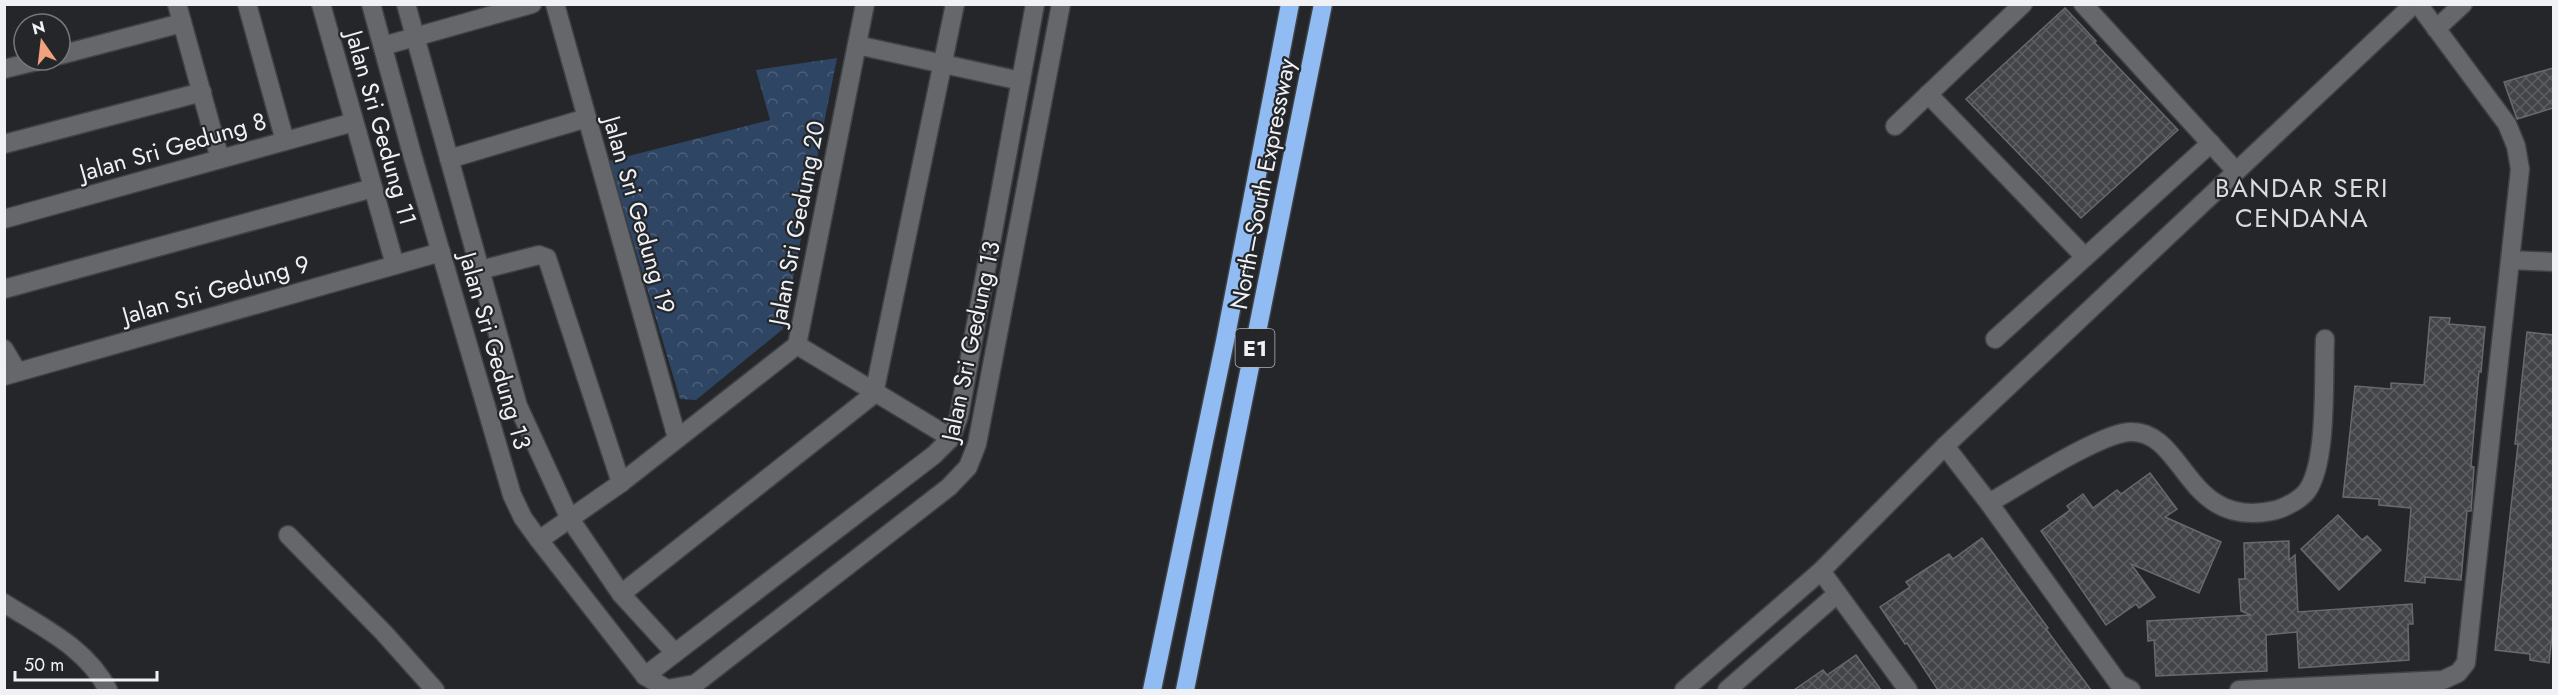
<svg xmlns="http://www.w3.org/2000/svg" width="2558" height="695" viewBox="0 0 2558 695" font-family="Jost,sans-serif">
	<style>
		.forest { fill: url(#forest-crowns) }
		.building { fill: url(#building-cross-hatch); stroke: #676a6d; stroke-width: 1.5 }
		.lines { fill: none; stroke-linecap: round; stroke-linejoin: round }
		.minor-casing { stroke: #3f4144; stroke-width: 21 }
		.highway-casing { stroke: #3f4144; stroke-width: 21 }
		.minor { stroke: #65676b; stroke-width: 18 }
		.highway { stroke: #90bbf3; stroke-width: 18 }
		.labels { text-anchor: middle; stroke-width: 4.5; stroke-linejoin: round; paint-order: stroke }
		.shield { fill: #242629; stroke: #b3b4b7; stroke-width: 1.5 }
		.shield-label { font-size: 22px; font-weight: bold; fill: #f0f1f4 }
		.street-label { font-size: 24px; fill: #f0f1f4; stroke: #242629 }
		.neighbourhood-label { font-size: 26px; letter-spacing: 1.5px; fill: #d8dbdf; stroke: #242629 }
	</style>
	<defs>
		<pattern id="forest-crowns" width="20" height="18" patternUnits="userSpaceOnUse" patternTransform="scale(1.5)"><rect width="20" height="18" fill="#2e4563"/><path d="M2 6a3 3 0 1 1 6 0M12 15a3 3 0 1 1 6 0" fill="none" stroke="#4d607a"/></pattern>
		<pattern id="building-cross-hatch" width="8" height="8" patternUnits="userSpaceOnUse" patternTransform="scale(1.5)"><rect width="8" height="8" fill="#424448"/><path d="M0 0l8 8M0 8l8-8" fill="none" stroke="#5e5f63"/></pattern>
	</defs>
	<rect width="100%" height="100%" fill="#242629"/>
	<path class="forest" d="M 837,58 L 783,329 L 696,400 L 680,399 L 609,161 L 770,120 L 756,70 Z"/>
	<g class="building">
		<path d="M 2065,8 L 2096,41 L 2094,42 L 2178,130 L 2081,218 L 1966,99 Z"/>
		<path d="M 2553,68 L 2553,108 L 2517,119 L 2504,82 Z"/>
		<path d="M 2430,317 L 2450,318 L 2449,324 L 2485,327 L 2481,372 L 2479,371 L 2471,466 L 2474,467 L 2471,511 L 2467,511 L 2461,580 L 2425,577 L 2425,583 L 2405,581 L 2411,508 L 2379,505 L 2379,499 L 2343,497 L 2355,386 L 2391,389 L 2391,383 L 2424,385 Z"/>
		<path d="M 2527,332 L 2553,335 L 2553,627 L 2549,663 L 2530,660 L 2530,654 L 2495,650 L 2518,444 L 2515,444 Z"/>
		<path d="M 2150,473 L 2177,509 L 2165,517 L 2221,542 L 2199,593 L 2131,564 L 2155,597 L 2139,608 L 2136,604 L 2106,625 L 2041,531 L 2070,510 L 2067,506 L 2083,494 L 2093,508 L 2117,490 L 2121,494 Z"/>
		<path d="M 2338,515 L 2362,540 L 2367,536 L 2381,550 L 2339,590 L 2301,549 Z"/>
		<path d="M 1982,538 L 2048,628 L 2046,629 L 2091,690 L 1938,690 L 1907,643 L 1905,644 L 1880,607 L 1910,587 L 1906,582 L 1949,554 L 1953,559 Z"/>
		<path d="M 2289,541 L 2289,560 L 2295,555 L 2298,612 L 2412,604 L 2413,624 L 2408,624 L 2409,660 L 2299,668 L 2297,632 L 2266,635 L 2267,671 L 2156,676 L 2154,640 L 2148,641 L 2147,621 L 2251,615 L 2241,611 L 2239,579 L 2245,579 L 2244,543 Z"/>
		<path d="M 1856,655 L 1881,690 L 1794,690 L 1823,670 L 1827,675 Z"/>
	</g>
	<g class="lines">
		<g class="minor-casing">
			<g id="minor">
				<path d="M 177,4 L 220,159"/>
				<path d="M 247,4 L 285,141"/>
				<path d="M 321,4 L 395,265"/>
				<path d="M 371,4 L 412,154 L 512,495 L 523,518 L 539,540 L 645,676 L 667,689 L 695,684 L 949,487 L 968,467 L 977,444 L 1061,4"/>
				<path d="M 406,4 L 518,406 L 570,519 L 621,594 L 675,653"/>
				<path d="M 555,4 L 677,438"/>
				<path d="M 2083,4 L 2236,171"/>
				<path d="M 2436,29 L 2463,4"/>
				<path d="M 857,45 L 1021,81"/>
				<path d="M 383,46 L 532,4"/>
				<path d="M 60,55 L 182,23"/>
				<path d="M 4,69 L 41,60"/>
				<path d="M 1928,94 L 2084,256"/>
				<path d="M 1895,126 L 2023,4"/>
				<path d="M 4,144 L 202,92"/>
				<path d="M 449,159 L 587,118"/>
				<path d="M 4,219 L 354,122"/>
				<path d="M 2511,260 L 2554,262"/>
				<path d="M 480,270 L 539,255 L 547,258 L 621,483"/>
				<path d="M 4,289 L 373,188"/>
				<path d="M 1995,339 L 2211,143"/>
				<path d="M 797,345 L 951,438"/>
				<path d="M 4,349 L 17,371"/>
				<path d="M 4,376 L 441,252"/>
				<path d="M 1945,446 L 1989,503 L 2119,684 L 2131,690"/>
				<path d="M 1989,503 C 2019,486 2100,433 2130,432 C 2186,430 2185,532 2276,510 C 2286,507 2300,500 2307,491 C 2328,462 2323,377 2325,339"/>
				<path d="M 288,535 L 384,633 L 435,690"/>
				<path d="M 539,540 L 621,483 L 797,345 L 865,4"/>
				<path d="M 1821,571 L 1908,690"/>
				<path d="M 621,594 L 874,394 L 955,4"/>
				<path d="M 4,603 C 43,628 87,648 108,690"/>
				<path d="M 645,676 L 934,455 L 951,438 L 959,416 L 1035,4"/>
				<path d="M 1684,690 L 1821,571 L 1945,446 L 2414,4"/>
				<path d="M 1727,690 L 1837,594"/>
				<path d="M 2239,690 L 2443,680 L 2458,673 L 2466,663 L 2520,169 L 2516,146 L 2507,124 L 2418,4"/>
			</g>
		</g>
		<g class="highway-casing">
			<g id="highway">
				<path d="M 1152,690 L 1225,341 L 1290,4"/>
				<path d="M 1185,690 L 1323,4"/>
			</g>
		</g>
		<use href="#minor" class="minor"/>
		<use href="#highway" class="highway"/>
	</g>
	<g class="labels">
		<rect class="shield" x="1235.5" y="329" width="39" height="38" rx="4.5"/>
		<g class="shield-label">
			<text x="1255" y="356">E1</text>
		</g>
		<g class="street-label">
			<text transform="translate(381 128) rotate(74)" y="8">Jalan Sri Gedung 11</text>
			<text transform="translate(173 147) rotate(-16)" y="8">Jalan Sri Gedung 8</text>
			<text transform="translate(1263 184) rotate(-79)" y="8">North–South Expressway</text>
			<text transform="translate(639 215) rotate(74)" y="8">Jalan Sri Gedung 19</text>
			<text transform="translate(797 223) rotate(-79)" y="8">Jalan Sri Gedung 20</text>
			<text transform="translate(216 290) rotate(-16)" y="8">Jalan Sri Gedung 9</text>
			<text transform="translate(971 341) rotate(-78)" y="8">Jalan Sri Gedung 13</text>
			<text transform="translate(495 351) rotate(74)" y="8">Jalan Sri Gedung 13</text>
		</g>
		<g class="neighbourhood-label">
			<text x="2302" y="197">BANDAR SERI<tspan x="2302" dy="30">CENDANA</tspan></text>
		</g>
	</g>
	<rect width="2558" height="695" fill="none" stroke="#f0f1f4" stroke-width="12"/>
	<g transform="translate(42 42) rotate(346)"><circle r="28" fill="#242629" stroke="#76777a" stroke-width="1.5"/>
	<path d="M0-4.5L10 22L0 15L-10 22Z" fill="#f1a17d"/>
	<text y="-9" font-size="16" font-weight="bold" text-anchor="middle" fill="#f0f1f4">N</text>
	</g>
	<path d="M15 671v9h142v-9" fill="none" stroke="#f0f1f4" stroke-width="3"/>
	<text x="24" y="671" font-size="18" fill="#f0f1f4" stroke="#242629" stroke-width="4.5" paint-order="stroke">50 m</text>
</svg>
